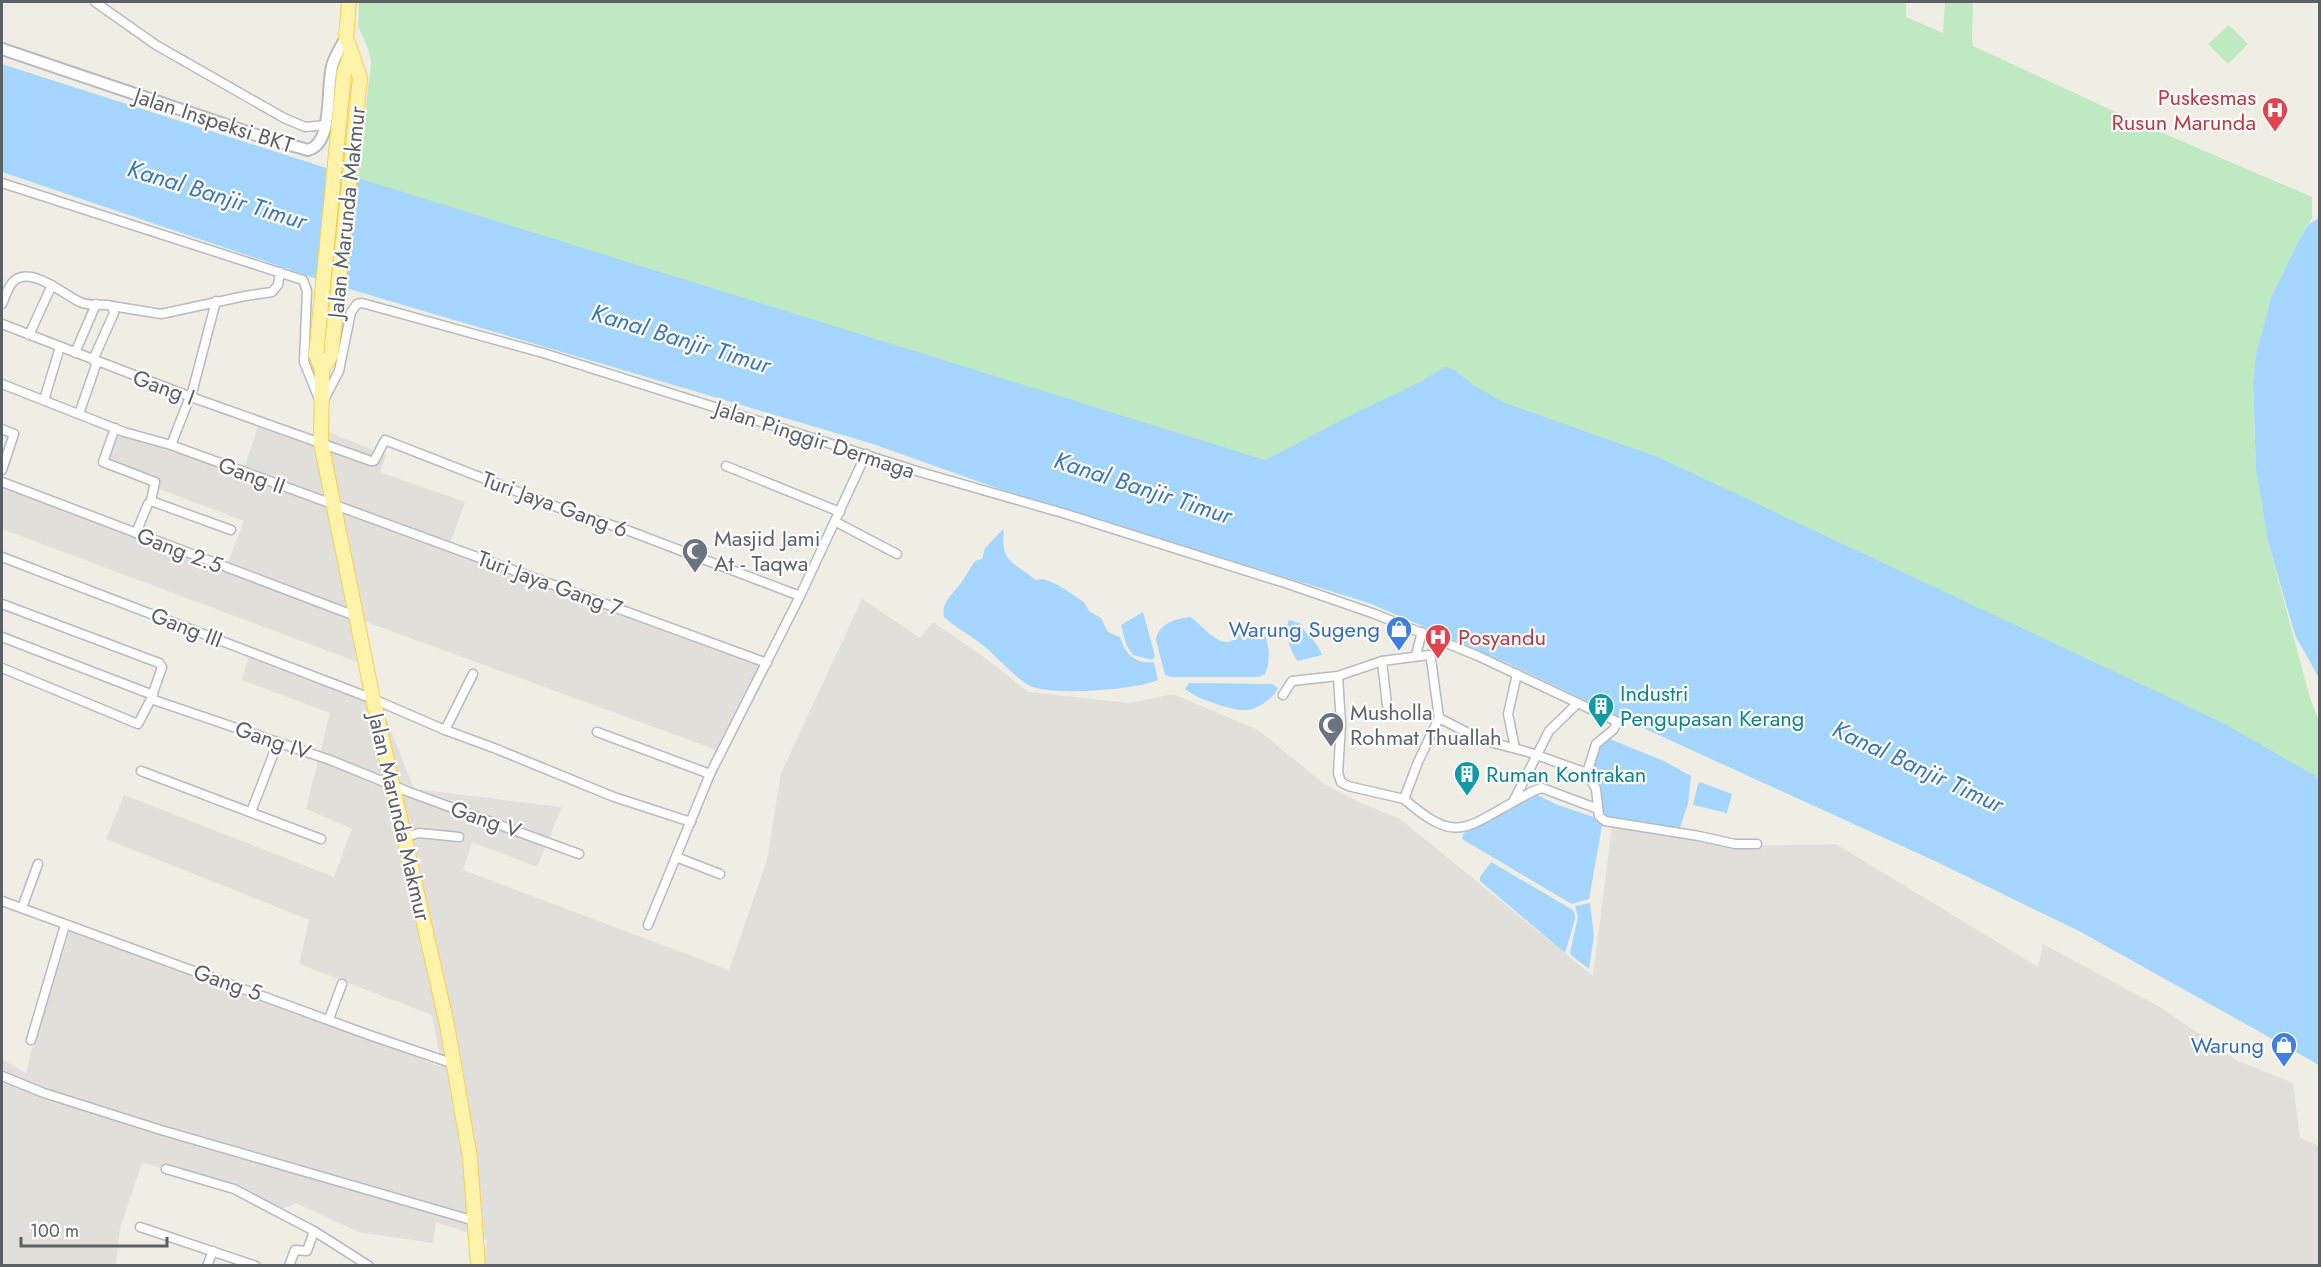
<svg xmlns="http://www.w3.org/2000/svg" width="2321" height="1267" viewBox="0 0 2321 1267" font-family="Jost,sans-serif">
	<style>
		.industrial { fill: #e0dfd9 }
		.green { fill: #bfe9c0 }
		.water { fill: #a5d6ff }
		.lines { fill: none; stroke-linecap: round; stroke-linejoin: round }
		.minor-casing { stroke: #b7babf; stroke-width: 11 }
		.tertiary-casing { stroke: #b7babf; stroke-width: 14 }
		.primary-casing { stroke: #face52; stroke-width: 16 }
		.minor { stroke: #fff; stroke-width: 8 }
		.tertiary { stroke: #fff; stroke-width: 10 }
		.primary { stroke: #fff3aa; stroke-width: 14 }
		.labels { text-anchor: middle; stroke-width: 4.5; stroke-linejoin: round; paint-order: stroke }
		.health-label { font-size: 22px; fill: #be3a42; stroke: #fff; text-anchor: end }
		.street-label { font-size: 22px; fill: #5c6066; stroke: #fff }
		.worship-label { font-size: 22px; fill: #5b616d; stroke: #fff; text-anchor: start }
		.shop-label { font-size: 22px; fill: #366cbe; stroke: #fff; text-anchor: end }
		.culture-label { font-size: 22px; fill: #0d838f; stroke: #fff; text-anchor: start }
		.water-label { font-size: 24px; font-style: italic; fill: #3a76b8; stroke: #fff }
	</style>
	<rect width="100%" height="100%" fill="#f0ede4"/>
	<g class="industrial">
		<path d="M 259,424 L 316,443 L 315,427 L 386,455 L 380,472 L 465,502 L 448,549 L 770,669 L 725,753 L 361,620 L 368,666 L 2,529 L 2,486 L 224,573 L 244,521 L 101,467 L 114,429 L 242,475 Z"/>
		<path d="M 862,599 L 920,638 L 933,622 L 984,657 L 1028,692 L 1129,703 L 1173,694 L 1258,730 L 1323,783 L 1361,803 L 1400,819 L 1593,976 L 1612,826 L 1741,846 L 1836,844 L 2038,967 L 2043,944 L 2160,1007 L 2238,1061 L 2293,1083 L 2300,1138 L 2319,1146 L 2319,1265 L 494,1266 L 485,1263 L 487,1239 L 436,1222 L 433,1243 L 358,1232 L 296,1203 L 282,1209 L 234,1188 L 142,1163 L 120,1228 L 116,1265 L 2,1265 L 2,1059 L 26,1073 L 37,1030 L 72,925 L 442,1067 L 432,1015 L 299,964 L 309,920 L 106,839 L 124,795 L 334,877 L 352,829 L 306,809 L 330,713 L 242,680 L 249,656 L 381,705 L 414,789 L 562,807 L 537,867 L 472,842 L 463,870 L 729,970 L 767,860 L 781,773 Z"/>
	</g>
	<g class="green">
		<path d="M 359,2 L 1906,2 L 1906,17 L 1943,33 L 1945,2 L 1973,2 L 1972,41 L 1973,46 L 2137,122 L 2312,197 L 2312,218 L 2300,238 L 2271,297 L 2256,354 L 2253,384 L 2256,470 L 2268,542 L 2310,698 L 2319,721 L 2319,787 L 1270,467 L 357,183 L 371,63 L 369,51 L 358,26 Z"/>
		<path d="M 2229,25 L 2248,44 L 2228,64 L 2208,44 Z"/>
	</g>
	<g class="water">
		<path d="M 2,64 L 342,173 L 1265,460 L 1355,413 L 1420,382 L 1445,367 L 1455,370 L 1475,386 L 1505,403 L 1658,457 L 2177,701 L 2227,725 L 2319,778 L 2319,1065 L 2079,931 L 1937,862 L 1641,727 L 1505,662 L 1369,603 L 1005,491 L 873,444 L 329,283 L 2,172 Z"/>
		<path d="M 2319,218 L 2320,218 L 2319,678 L 2295,635 L 2268,542 L 2256,470 L 2253,384 L 2256,354 L 2271,297 L 2300,238 L 2309,224 Z"/>
		<path d="M 1003,529 C 1005,536 1002,541 1004,548 C 1006,564 1025,569 1035,580 L 1044,579 L 1058,585 L 1084,602 L 1089,611 L 1101,618 L 1108,632 L 1120,637 C 1125,654 1135,664 1154,662 L 1158,680 C 1136,690 1052,696 1030,686 C 1019,681 996,656 985,647 C 972,636 956,628 944,617 C 941,602 953,594 961,583 C 966,576 970,568 975,561 L 982,559 L 985,548 Z"/>
		<path d="M 1143,612 L 1155,656 L 1152,660 L 1133,655 L 1126,644 L 1121,625 Z"/>
		<path d="M 1190,617 C 1199,621 1219,650 1233,640 C 1240,635 1244,628 1251,624 L 1261,626 C 1269,642 1272,658 1265,674 L 1259,677 L 1171,677 L 1165,675 L 1156,640 C 1159,623 1175,619 1190,617 Z"/>
		<path d="M 1289,620 L 1300,623 C 1307,637 1316,639 1322,655 L 1298,661 C 1290,652 1284,631 1289,620 Z"/>
		<path d="M 1189,683 L 1272,684 L 1278,688 C 1275,697 1258,709 1248,710 C 1234,712 1195,698 1185,689 Z"/>
		<path d="M 1610,739 L 1664,761 L 1691,776 L 1688,804 L 1679,830 L 1605,820 L 1590,774 L 1597,745 Z"/>
		<path d="M 1700,782 L 1732,794 L 1727,813 L 1693,805 L 1698,784 Z"/>
		<path d="M 1535,794 L 1558,805 L 1603,820 L 1589,899 L 1572,904 L 1570,903 L 1462,839 L 1463,834 L 1466,831 L 1491,821 Z"/>
		<path d="M 1491,862 L 1573,910 L 1575,914 L 1575,919 L 1565,953 L 1480,881 L 1480,877 Z"/>
		<path d="M 1590,903 L 1594,936 L 1589,969 L 1571,955 L 1570,952 L 1578,917 L 1575,906 Z"/>
	</g>
	<g class="lines">
		<g class="minor-casing">
			<g id="minor">
				<path d="M 95,2 L 156,45 L 284,118 L 305,127 L 325,125"/>
				<path d="M 2,183 L 303,280 L 307,291 L 304,362 L 319,399"/>
				<path d="M 2,304 C 5,298 7,289 12,283 C 29,263 64,295 80,302 C 90,307 102,303 112,306 L 114,313 L 93,360"/>
				<path d="M 112,306 L 161,314 L 245,296 L 272,292 L 278,285 L 280,272"/>
				<path d="M 2,324 L 191,397 L 371,461 L 374,461 L 385,440 L 575,514 L 624,529 L 800,596"/>
				<path d="M 29,335 L 52,285"/>
				<path d="M 75,353 L 96,304"/>
				<path d="M 2,384 L 124,432 L 171,445 L 767,663"/>
				<path d="M 44,400 L 60,347"/>
				<path d="M 324,400 L 339,371 L 351,312 L 357,304 L 362,303 L 543,353 L 920,472 L 1066,514 L 1288,584 L 1375,614 L 1478,656 L 1618,722 L 1613,730 L 1596,744 L 1587,773"/>
				<path d="M 79,414 L 97,362"/>
				<path d="M 115,428 L 103,462 L 155,482 L 151,501"/>
				<path d="M 2,429 L 14,434 L 2,470"/>
				<path d="M 171,445 L 193,389 L 216,301"/>
				<path d="M 726,466 L 840,512"/>
				<path d="M 2,482 L 358,617"/>
				<path d="M 836,522 L 897,554"/>
				<path d="M 136,533 L 148,504 L 151,501 L 231,530"/>
				<path d="M 2,557 L 373,699 L 445,730 L 494,748 L 614,797 L 691,822"/>
				<path d="M 2,604 L 159,663 L 162,667 L 151,699 L 138,724 L 2,668"/>
				<path d="M 2,637 L 153,695"/>
				<path d="M 1416,655 L 1422,632"/>
				<path d="M 1382,661 L 1429,655 L 1431,659 L 1439,718"/>
				<path d="M 1338,676 L 1341,724 L 1338,773 L 1341,782 L 1348,786 L 1404,799 L 1418,762 L 1439,718 L 1482,740 L 1528,752 L 1587,773 L 1596,789 L 1599,816 L 1605,821 L 1699,836 L 1735,844 L 1757,844"/>
				<path d="M 1283,695 L 1292,681 L 1338,676 L 1382,661 L 1387,705"/>
				<path d="M 151,699 L 330,760 L 409,792 L 579,854"/>
				<path d="M 445,730 L 473,674"/>
				<path d="M 597,732 L 710,774"/>
				<path d="M 1515,748 L 1508,714 L 1517,674"/>
				<path d="M 141,771 L 321,839"/>
				<path d="M 1404,799 C 1456,844 1464,829 1517,800 C 1525,796 1533,790 1542,788 L 1598,809"/>
				<path d="M 1513,802 L 1549,731 L 1578,703"/>
				<path d="M 251,812 L 278,742"/>
				<path d="M 405,837 L 419,833 L 459,837"/>
				<path d="M 676,857 L 720,874"/>
				<path d="M 2,901 L 369,1035 L 454,1064"/>
				<path d="M 22,908 L 38,864"/>
				<path d="M 648,925 L 710,774 L 800,596 L 866,454"/>
				<path d="M 329,1019 L 342,984"/>
				<path d="M 31,1040 L 65,925"/>
				<path d="M 2,1076 L 44,1093 L 161,1130 L 475,1221"/>
				<path d="M 166,1169 L 234,1189 L 314,1231 L 369,1266"/>
				<path d="M 140,1227 L 256,1266"/>
				<path d="M 207,1266 L 213,1251"/>
				<path d="M 289,1266 L 295,1250 L 307,1251 L 314,1231"/>
			</g>
		</g>
		<g class="tertiary-casing">
			<path id="tertiary" d="M 2,49 L 262,137 L 308,150 C 335,143 325,85 333,63 C 336,54 342,45 346,37"/>
		</g>
		<g class="primary-casing">
			<g id="primary">
				<path d="M 351,54 L 344,73 L 316,355 L 322,370 L 321,443 L 373,699 L 447,1025 L 470,1158 L 478,1266"/>
				<path d="M 322,370 L 331,355 L 360,78 L 346,37 L 349,2"/>
			</g>
		</g>
		<use href="#minor" class="minor"/>
		<use href="#tertiary" class="tertiary"/>
		<use href="#primary" class="primary"/>
	</g>
	<defs>
		<g id="hospital-pin" transform="scale(1.35)"><path d="M0 17L-7.5 6A9.5 9.5 0 1 1 7.5 6Z" fill="#e0444e" stroke="#fff"/><path d="M-5-5h3v3.5h4V-5h3V5h-3V1.5h-4V5h-3Z" fill="#fff"/></g>
		<g id="mosque-pin" transform="scale(1.35)"><path d="M0 17L-7.5 6A9.5 9.5 0 1 1 7.5 6Z" fill="#6b7280" stroke="#fff"/><path d="M3.5-4.9A6 6 0 1 0 3.5 4.9A5 5 0 1 1 3.5-4.9Z" fill="#fff"/></g>
		<g id="shop-pin" transform="scale(1.35)"><path d="M0 17L-7.5 6A9.5 9.5 0 1 1 7.5 6Z" fill="#3f7fe0" stroke="#fff"/><path d="M-5-2.5h2.3a2.7 3.5 0 0 1 5.4 0H5L5.5 6h-11ZM-1.5-2.5h3a1.5 2.3 0 0 0-3 0Z" fill="#fff"/></g>
		<g id="building-pin" transform="scale(1.35)"><path d="M0 17L-7.5 6A9.5 9.5 0 1 1 7.5 6Z" fill="#0f9aa8" stroke="#fff"/><path d="M-4-6H4V6H1V3H-1V6H-4ZM-2.5-4.3h1.7v1.8h-1.7ZM.8-4.3h1.7v1.8H.8ZM-2.5-1h1.7V.8h-1.7ZM.8-1h1.7V.8H.8Z" fill="#fff"/></g>
	</defs>
	<g fill-rule="evenodd">
		<use href="#hospital-pin" x="2275" y="110"/>
		<use href="#mosque-pin" x="695" y="551"/>
		<use href="#shop-pin" x="1399" y="629"/>
		<use href="#hospital-pin" x="1438" y="637"/>
		<use href="#building-pin" x="1601" y="706"/>
		<use href="#mosque-pin" x="1331" y="725"/>
		<use href="#building-pin" x="1467" y="774"/>
		<use href="#shop-pin" x="2284" y="1045"/>
	</g>
	<g class="labels">
		<g class="health-label">
			<text x="2256" y="105">Puskesmas<tspan x="2256" dy="25">Rusun Marunda</tspan></text>
			<text x="1458" y="645" text-anchor="start">Posyandu</text>
		</g>
		<g class="street-label">
			<text transform="translate(214 120) rotate(18)" y="8">Jalan Inspeksi BKT</text>
			<text transform="translate(346 212) rotate(-84)" y="8">Jalan Marunda Makmur</text>
			<text transform="translate(164 387) rotate(20)" y="8">Gang I</text>
			<text transform="translate(815 439) rotate(18)" y="8">Jalan Pinggir Dermaga</text>
			<text transform="translate(252 475) rotate(20)" y="8">Gang II</text>
			<text transform="translate(555 504) rotate(20)" y="8">Turi Jaya Gang 6</text>
			<text transform="translate(180 550) rotate(21)" y="8">Gang 2.5</text>
			<text transform="translate(550 583) rotate(20)" y="8">Turi Jaya Gang 7</text>
			<text transform="translate(187 627) rotate(21)" y="8">Gang III</text>
			<text transform="translate(273 740) rotate(19)" y="8">Gang IV</text>
			<text transform="translate(400 817) rotate(77)" y="8">Jalan Marunda Makmur</text>
			<text transform="translate(486 819) rotate(19)" y="8">Gang V</text>
			<text transform="translate(228 982) rotate(19)" y="8">Gang 5</text>
		</g>
		<g class="worship-label">
			<text x="714" y="546">Masjid Jami<tspan x="714" dy="25">At - Taqwa</tspan></text>
			<text x="1350" y="720">Musholla<tspan x="1350" dy="25">Rohmat Thuallah</tspan></text>
		</g>
		<g class="shop-label">
			<text x="1380" y="637">Warung Sugeng</text>
			<text x="2264" y="1053">Warung</text>
		</g>
		<g class="culture-label">
			<text x="1620" y="701">Industri<tspan x="1620" dy="25">Pengupasan Kerang</tspan></text>
			<text x="1486" y="782">Ruman Kontrakan</text>
		</g>
		<g class="water-label">
			<text transform="translate(217 195) rotate(17)" y="8">Kanal Banjir Timur</text>
			<text transform="translate(681 339) rotate(17)" y="8">Kanal Banjir Timur</text>
			<text transform="translate(1143 488) rotate(18)" y="8">Kanal Banjir Timur</text>
			<text transform="translate(1918 767) rotate(25)" y="8">Kanal Banjir Timur</text>
		</g>
	</g>
	<rect width="2321" height="1267" fill="none" stroke="#5c6066" stroke-width="6"/>
	<path d="M21 1237v9h146v-9" fill="none" stroke="#5c6066" stroke-width="3"/>
	<text x="30" y="1237" font-size="18" fill="#5c6066" stroke="#ffffff" stroke-width="4.5" paint-order="stroke">100 m</text>
</svg>
